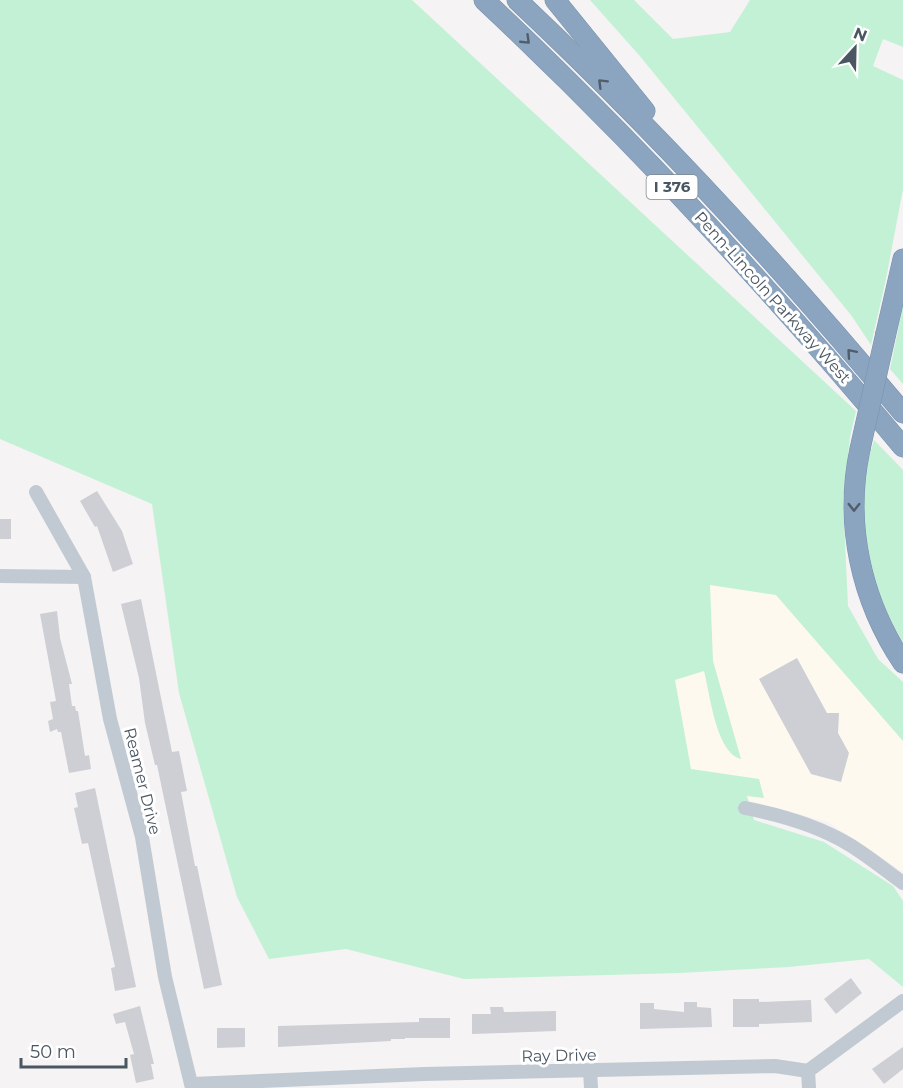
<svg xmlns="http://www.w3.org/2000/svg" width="903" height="1088" viewBox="0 0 903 1088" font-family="Montserrat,sans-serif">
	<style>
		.commercial { fill: #fdf9ef }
		.green { fill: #c3f1d5 }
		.building { fill: #cdcfd5 }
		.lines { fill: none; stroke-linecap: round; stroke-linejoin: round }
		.highway-casing { stroke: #7690ad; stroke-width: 21 }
		.minor { stroke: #c1cad2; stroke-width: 14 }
		.highway { stroke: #8ba5c1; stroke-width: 20 }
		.highway-bridge-casing { stroke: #7690ad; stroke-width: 21; stroke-linecap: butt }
		.highway-bridge { stroke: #8ba5c1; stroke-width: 20 }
		.oneway { stroke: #505e6b }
		.labels { text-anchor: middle; stroke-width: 6; stroke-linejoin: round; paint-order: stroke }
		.shield { fill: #fff; stroke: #808990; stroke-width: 1.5 }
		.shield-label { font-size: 15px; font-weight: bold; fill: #4a5661 }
		.street-label { font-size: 16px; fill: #4a5661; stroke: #fff }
	</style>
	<rect width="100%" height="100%" fill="#f5f3f3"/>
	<path class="commercial" d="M 633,557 L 776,595 L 903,741 L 903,872 L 828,822 L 719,793 L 663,775 Z"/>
	<g class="green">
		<path d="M 0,0 L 412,0 L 856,411 L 850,437 L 843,499 L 848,606 L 878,659 L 903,682 L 903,741 L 776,595 L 710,585 L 713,661 L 741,759 C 716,753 710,694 704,671 L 675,680 L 691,769 L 759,779 L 764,798 L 747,796 L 754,820 L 824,842 L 893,886 L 903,901 L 903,987 L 869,959 L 788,967 L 680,973 L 464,979 L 346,949 L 269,959 L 237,897 L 179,693 L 152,504 L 0,439 Z"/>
		<path d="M 590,0 L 634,0 L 673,39 L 730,32 L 750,0 L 903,0 L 903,47 L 883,39 L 873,66 L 903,80 L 903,189 L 886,279 L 871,345 L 851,315 L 639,55 Z"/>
		<path d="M 903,306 L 903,384 L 890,369 Z"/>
		<path d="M 874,440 L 903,470 L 903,642 C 874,595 860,535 863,480 C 864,468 871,452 874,440 Z"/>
	</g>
	<g class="building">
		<path d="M 97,491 L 122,531 L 133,564 L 113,572 L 97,526 L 95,527 L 80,501 Z"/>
		<rect x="0" y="519" width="11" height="20"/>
		<path d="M 141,599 L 172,752 L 179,751 L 187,791 L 181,792 L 195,866 L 197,866 L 222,985 L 204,989 L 157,765 L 155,765 L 145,723 L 139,678 L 121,604 Z"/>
		<path d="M 57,611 L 60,638 L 72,684 L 69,684 L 72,706 L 75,706 L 76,711 L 78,711 L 85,756 L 89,755 L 91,769 L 69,773 L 61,732 L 58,732 L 57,729 L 50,732 L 48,721 L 53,719 L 50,702 L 56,701 L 40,614 Z"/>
		<path d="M 797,658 L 827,713 L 839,713 L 838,733 L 849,753 L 841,782 L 811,774 L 759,679 Z"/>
		<path d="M 95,788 L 136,987 L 115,991 L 111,968 L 115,967 L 88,843 L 82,844 L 74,808 L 78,807 L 75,793 Z"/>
		<path d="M 851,978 L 862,993 L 836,1014 L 824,999 Z"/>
		<path d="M 733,999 L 759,999 L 759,1002 L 811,1000 L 812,1022 L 759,1024 L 759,1027 L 733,1027 Z"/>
		<path d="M 684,1002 L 697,1002 L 697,1007 L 711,1008 L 712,1027 L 640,1029 L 640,1003 L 654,1003 L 654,1009 L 684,1012 Z"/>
		<path d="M 140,1006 L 154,1064 L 151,1064 L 154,1079 L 136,1083 L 130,1055 L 134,1054 L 125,1022 L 116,1024 L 113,1014 Z"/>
		<path d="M 490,1007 L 503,1007 L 504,1012 L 556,1011 L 556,1031 L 472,1034 L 472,1014 L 491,1014 Z"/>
		<path d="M 419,1018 L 450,1018 L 450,1038 L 405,1038 L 405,1039 L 391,1039 L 391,1041 L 278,1047 L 278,1026 L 419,1022 Z"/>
		<path d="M 217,1028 L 245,1028 L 245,1047 L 217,1048 Z"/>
		<path d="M 903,1047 L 903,1069 L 884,1084 L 872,1069 Z"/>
	</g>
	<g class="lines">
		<g class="highway-casing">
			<g id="highway">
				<path d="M 484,0 C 633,140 772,290 903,447"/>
				<path d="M 517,0 C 654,129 783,269 903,413"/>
				<path d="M 555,0 L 645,111"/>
				<path d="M 886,333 L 903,259"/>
				<path d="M 860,449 C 844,524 861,600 903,663"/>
			</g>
		</g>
		<g class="minor">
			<path d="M 36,492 L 84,577 L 110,719 L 142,837 L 165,977 L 192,1088"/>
			<path d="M 0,576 L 84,577"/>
			<path d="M 745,808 C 781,815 819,826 850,845 C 868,856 885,870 903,883"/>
			<path d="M 590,1071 L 591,1088"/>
			<path d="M 808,1071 L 809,1088"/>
			<path d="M 192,1084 L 424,1074 L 775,1066 L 808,1071 L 903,1001"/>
		</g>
		<use href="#highway" class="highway"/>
		<g class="highway-bridge-casing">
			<path id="highway-bridge" d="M 860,449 L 886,333"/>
		</g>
		<use href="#highway-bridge" class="highway-bridge"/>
	</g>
	<defs><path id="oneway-chevron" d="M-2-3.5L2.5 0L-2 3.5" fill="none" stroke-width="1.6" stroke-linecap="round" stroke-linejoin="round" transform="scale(1.5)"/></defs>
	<g class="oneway">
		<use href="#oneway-chevron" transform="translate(526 40) rotate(44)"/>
		<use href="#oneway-chevron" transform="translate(602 83) rotate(-135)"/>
		<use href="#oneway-chevron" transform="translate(851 353) rotate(-131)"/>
		<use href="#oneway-chevron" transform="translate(854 507) rotate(90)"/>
	</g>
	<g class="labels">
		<rect class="shield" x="646.5" y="175" width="51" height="24" rx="4.5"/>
		<g class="shield-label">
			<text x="672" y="192">I 376</text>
		</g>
		<g class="street-label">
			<text transform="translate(773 297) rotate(48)" y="6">Penn-Lincoln Parkway West</text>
			<text transform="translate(143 781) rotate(76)" y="6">Reamer Drive</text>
			<text transform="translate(559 1055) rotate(-1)" y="6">Ray Drive</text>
		</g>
	</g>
	<g transform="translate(855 48) rotate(22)" stroke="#ffffff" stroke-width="4.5" paint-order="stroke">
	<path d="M0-4.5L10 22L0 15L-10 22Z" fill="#4a5661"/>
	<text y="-9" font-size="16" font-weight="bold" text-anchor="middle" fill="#4a5661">N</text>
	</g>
	<path d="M21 1058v9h105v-9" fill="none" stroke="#4a5661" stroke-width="3"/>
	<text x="30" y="1058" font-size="18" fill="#4a5661" stroke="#ffffff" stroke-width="4.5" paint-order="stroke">50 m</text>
</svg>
